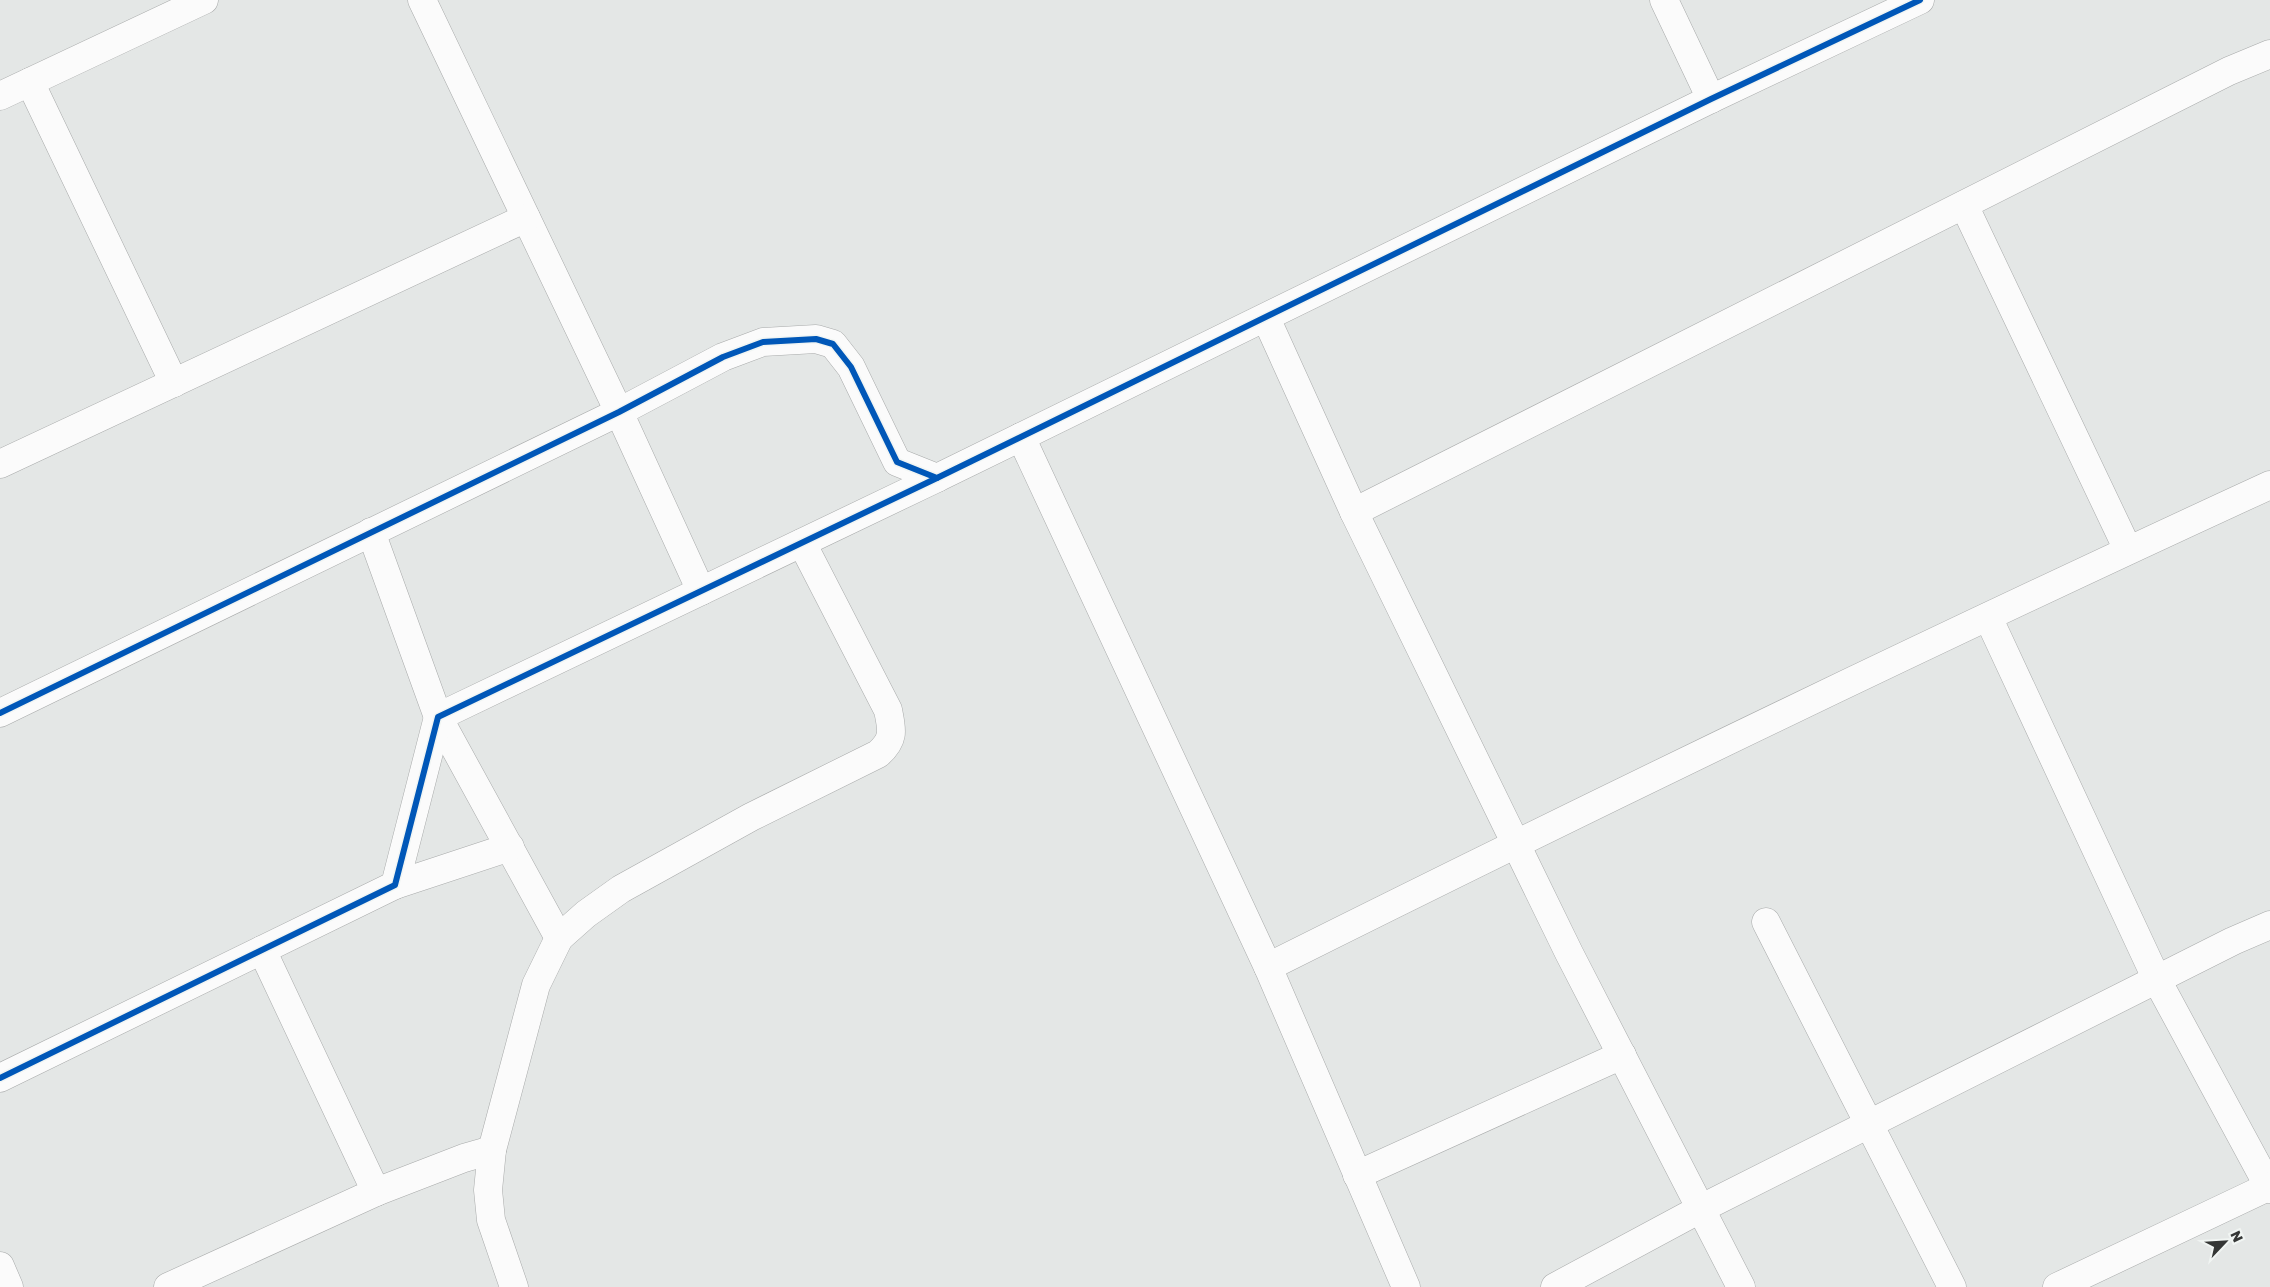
<svg xmlns="http://www.w3.org/2000/svg" width="2270" height="1287" viewBox="0 0 2270 1287" font-family="'Golos Text',sans-serif">
	<style>
		.lines { fill: none; stroke-linecap: round; stroke-linejoin: round }
		.street-casing { stroke: #a8aaaa; stroke-width: 29 }
		.street { stroke: #fbfbfb; stroke-width: 28 }
		.cycleway-casing { stroke: #f1f5f3; stroke-width: 9 }
		.cycleway { stroke: #0057b8; stroke-width: 6 }
	</style>
	<rect width="100%" height="100%" fill="#e4e7e6"/>
	<g class="lines">
		<g class="street-casing">
			<g id="street">
				<path d="M 422,0 L 619,412 L 701,591"/>
				<path d="M 1664,0 L 1711,99"/>
				<path d="M 30,82 L 174,383"/>
				<path d="M 0,96 L 204,0"/>
				<path d="M 1964,205 L 2128,550"/>
				<path d="M 1266,318 L 1354,512 L 1569,953 L 1741,1287"/>
				<path d="M 1021,437 L 1268,967 L 1406,1287"/>
				<path d="M 0,464 L 526,218"/>
				<path d="M 1354,512 L 2229,71 L 2270,54"/>
				<path d="M 371,532 L 438,717 L 559,938"/>
				<path d="M 1988,617 L 2157,980 L 2270,1189"/>
				<path d="M 0,713 L 619,412 L 723,357 L 763,342 L 816,339 L 833,344 L 851,367 L 897,462 L 937,478 L 1711,99 L 1920,0"/>
				<path d="M 395,885 L 510,847"/>
				<path d="M 1766,922 L 1952,1287"/>
				<path d="M 1268,967 C 1600,801 1933,640 2270,485"/>
				<path d="M 0,1078 L 395,885 L 438,717 L 937,478"/>
				<path d="M 1357,1175 L 1622,1055"/>
				<path d="M 376,1192 L 464,1158 L 492,1150"/>
				<path d="M 0,1266 L 9,1287"/>
				<path d="M 168,1287 L 376,1192 L 262,950"/>
				<path d="M 514,1287 L 491,1220 L 488,1190 L 492,1150 L 536,985 L 559,938 L 586,914 L 621,889 L 751,817 L 878,754 C 895,739 892,730 888,710 L 802,543"/>
				<path d="M 1555,1287 L 1702,1208 L 2233,941 L 2270,925"/>
				<path d="M 2057,1287 L 2270,1186"/>
			</g>
		</g>
		<use href="#street" class="street"/>
		<g class="cycleway-casing">
			<g id="cycleway">
				<path d="M 0,713 L 619,412 L 723,357 L 763,342 L 816,339 L 833,344 L 851,367 L 897,462 L 937,478 L 1711,99 L 1920,0"/>
				<path d="M 0,1078 L 395,885 L 438,717 L 937,478"/>
			</g>
		</g>
		<use href="#cycleway" class="cycleway"/>
	</g>
	<g transform="translate(2225 1242) rotate(65)" stroke="#f1f5f3" stroke-width="4" paint-order="stroke">
	<path d="M0-4L9 19L0 12L-9 19Z" fill="#343635"/>
	<text y="-8" font-size="14" font-weight="bold" text-anchor="middle" fill="#343635">N</text>
	</g>
</svg>
